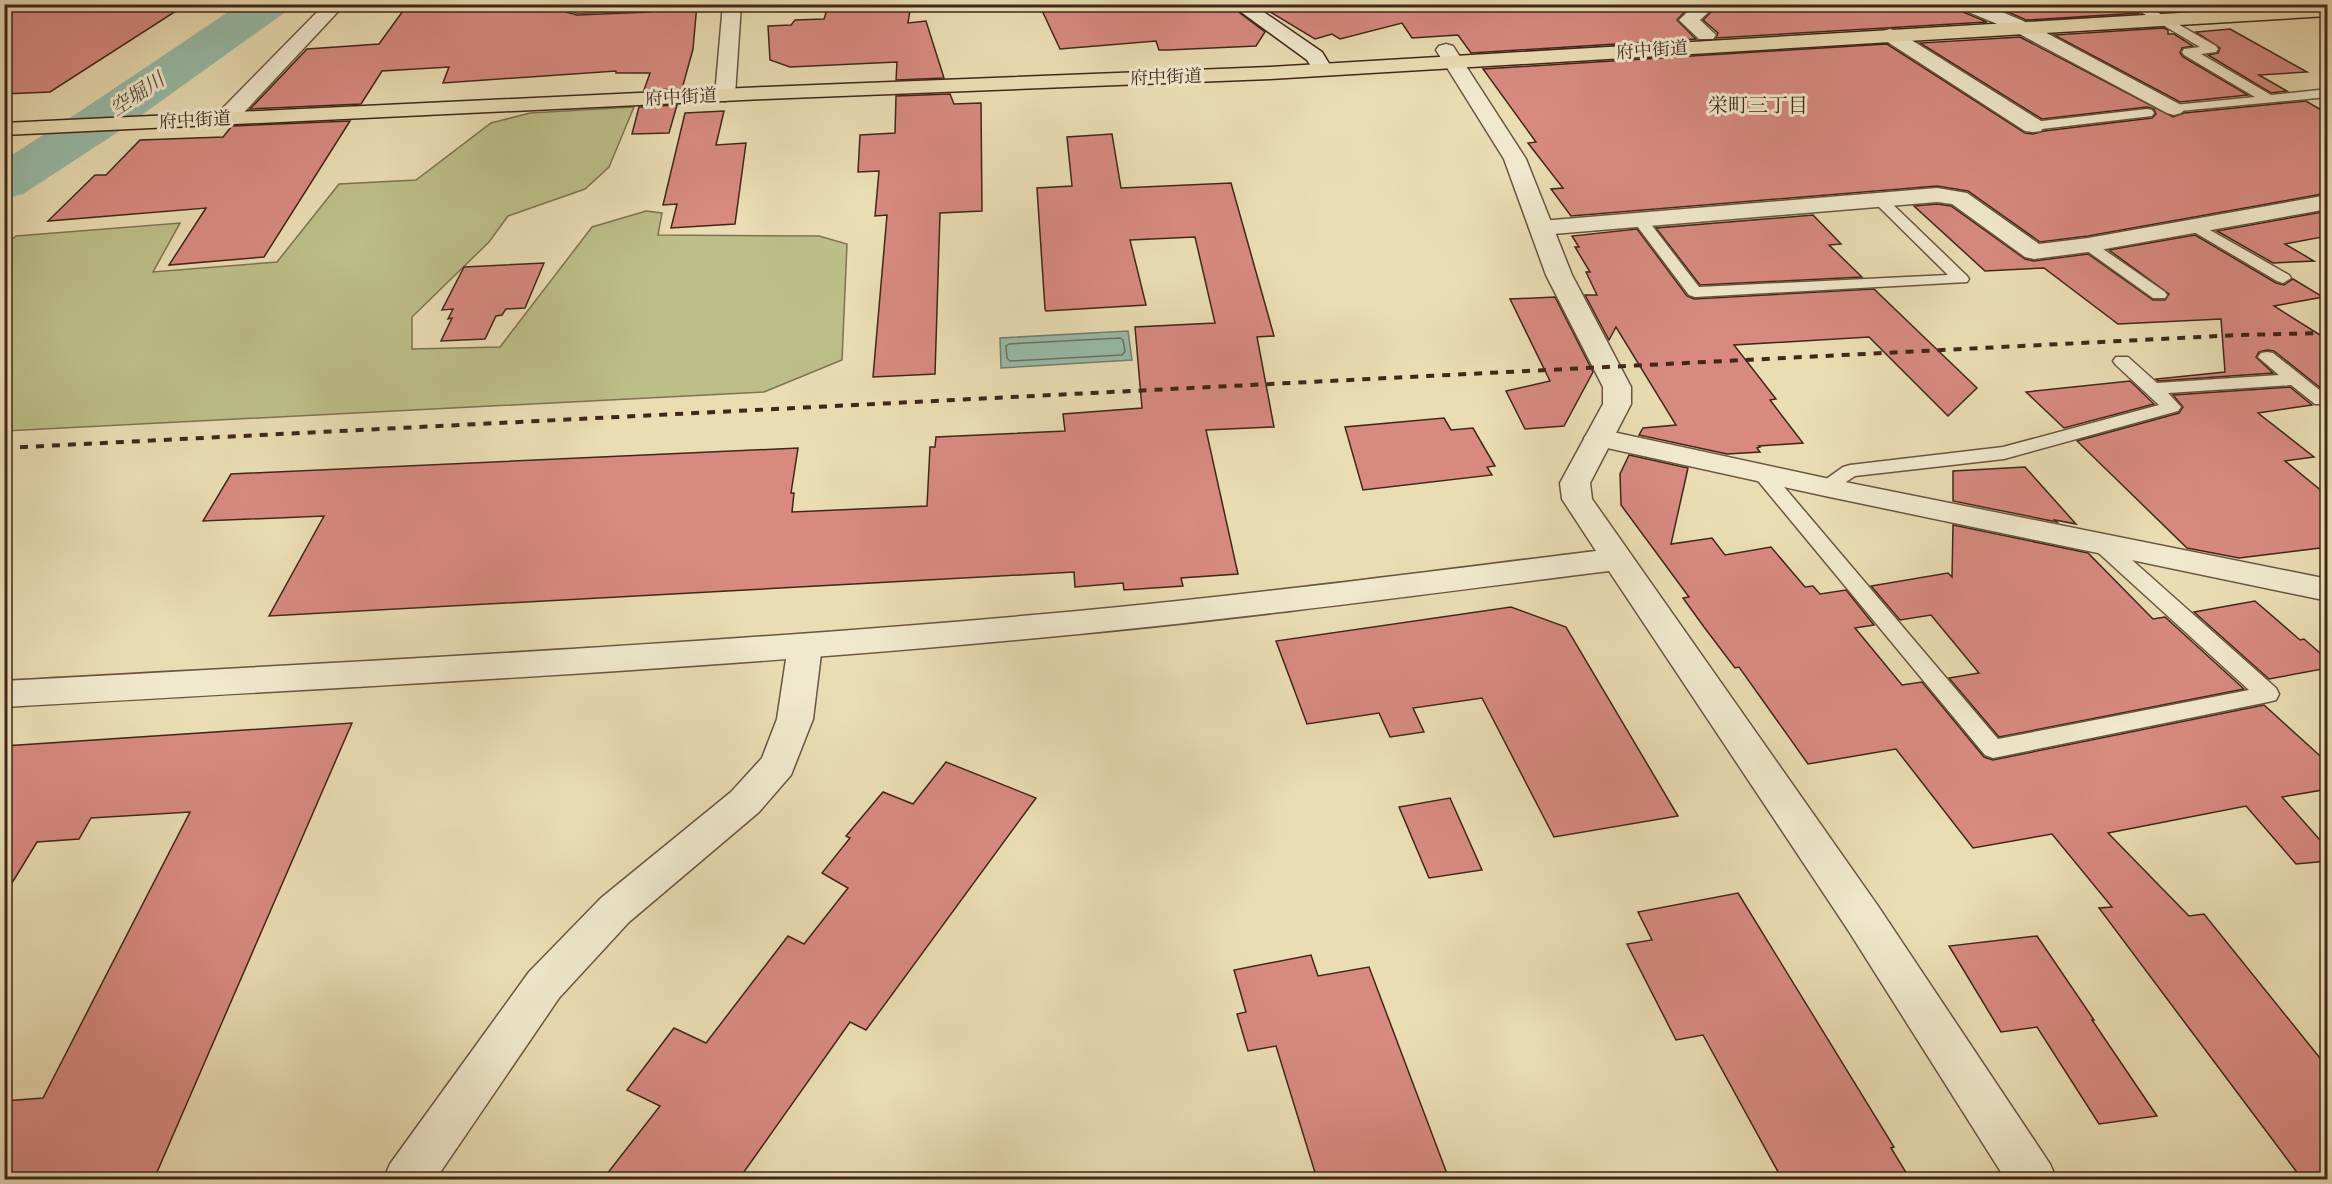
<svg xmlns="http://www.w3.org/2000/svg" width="2332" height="1184" viewBox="0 0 2332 1184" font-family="'EB Garamond','Noto Serif JP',serif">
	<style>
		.green { fill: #bdbf89; stroke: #7f7251; stroke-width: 1.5 }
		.water { fill: #98bca9; stroke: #75806f; stroke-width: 1.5 }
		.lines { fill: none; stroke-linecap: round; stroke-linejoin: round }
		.shore { stroke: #6c7161; stroke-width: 1.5 }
		.river { fill: #98bca9; fill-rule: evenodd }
		.building { fill: #d88a81; stroke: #412619; stroke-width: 1.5 }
		.service-casing { stroke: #6b5440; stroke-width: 3 }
		.minor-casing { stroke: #6b5440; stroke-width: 3 }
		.tertiary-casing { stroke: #6b5440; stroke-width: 3 }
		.secondary-casing { stroke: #412619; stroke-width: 3 }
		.primary-casing { stroke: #412619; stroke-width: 3 }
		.service { fill: #f1e9ce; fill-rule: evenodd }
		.minor { fill: #f1e9ce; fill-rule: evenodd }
		.tertiary { fill: #f1e9ce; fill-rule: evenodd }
		.secondary { fill: #f1e9ce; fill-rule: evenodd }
		.primary { fill: #eaddb4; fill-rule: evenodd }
		.rail { stroke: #412619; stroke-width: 4; stroke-dasharray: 8 8; stroke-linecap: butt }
		.labels { text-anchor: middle; stroke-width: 6; stroke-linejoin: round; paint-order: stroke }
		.far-street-label { font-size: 18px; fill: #412619; stroke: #f1e9ce }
		.far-water-label { font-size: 20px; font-style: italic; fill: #574c3d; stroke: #f1e9ce }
		.far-neighbourhood-label { font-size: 20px; fill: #412619; stroke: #f1e9ce }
	</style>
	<rect width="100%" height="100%" fill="#eaddb4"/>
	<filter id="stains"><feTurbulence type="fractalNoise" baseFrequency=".00333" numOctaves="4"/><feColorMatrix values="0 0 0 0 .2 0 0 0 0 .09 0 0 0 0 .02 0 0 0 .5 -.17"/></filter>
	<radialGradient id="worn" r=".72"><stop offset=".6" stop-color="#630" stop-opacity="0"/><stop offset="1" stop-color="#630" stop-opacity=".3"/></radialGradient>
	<path class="green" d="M 634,107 L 609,167 L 585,189 L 508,216 L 489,242 L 412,317 L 412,349 L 500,347 L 592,227 L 646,211 L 662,213 L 658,235 L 819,236 L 847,244 L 842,360 L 764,392 L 5,431 L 5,245 L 16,236 L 180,223 L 153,272 L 277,262 L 339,184 L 416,180 L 491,123 L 530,113 Z"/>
	<path class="water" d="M 1128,331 L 1132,360 L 1001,368 L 1000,338 Z"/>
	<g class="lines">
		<path class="shore" d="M 1120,338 L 1123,340 L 1125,351 L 1122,355 L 1010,361 L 1007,358 L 1006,346 L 1009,344 Z"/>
		<path class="river" d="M 240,4 L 290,4 L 284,13 L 118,132 L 23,194 L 4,199 L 4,160 L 82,110 Z"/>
	</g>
	<g class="building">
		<path d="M 4,4 L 187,4 L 50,92 L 4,94 Z"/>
		<path d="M 408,4 L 504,4 L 502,9 L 559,5 L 558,7 L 569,6 L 566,12 L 577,15 L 650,12 L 657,8 L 658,4 L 697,4 L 693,49 L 682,89 L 644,90 L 650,73 L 616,73 L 616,71 L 443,83 L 449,67 L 382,71 L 361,104 L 250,109 L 307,49 L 379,44 Z"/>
		<path d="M 829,4 L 911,4 L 908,23 L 926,21 L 944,78 L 896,80 L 897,62 L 790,67 L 770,60 L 768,26 L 791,25 L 795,20 L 824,19 Z"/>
		<path d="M 1039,4 L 1228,4 L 1265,32 L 1256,46 L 1168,50 L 1159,50 L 1156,41 L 1060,49 Z"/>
		<path d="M 1257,4 L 1692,4 L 1677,20 L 1696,39 L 1471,53 L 1458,35 L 1412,38 L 1402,23 L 1340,39 L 1332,34 L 1315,39 Z"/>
		<path d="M 1719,4 L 1955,4 L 1958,10 L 1987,22 L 1716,38 L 1718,33 L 1703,20 Z"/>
		<path d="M 1990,4 L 2139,4 L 2139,13 L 2026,20 Z"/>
		<path d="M 2164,28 L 2168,30 L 2168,34 L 2174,34 L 2193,46 L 2182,48 L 2180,53 L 2183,57 L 2248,95 L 2180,102 L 2054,35 Z"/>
		<path d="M 2230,29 L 2307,72 L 2259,75 L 2287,91 L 2271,93 L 2208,55 L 2218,53 L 2220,48 L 2196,32 Z"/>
		<path d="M 2020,37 L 2173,117 L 2184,113 L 2306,101 L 2328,114 L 2328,193 L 2088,236 L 2040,242 L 1968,191 L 1937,186 L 1571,216 L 1551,189 L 1563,188 L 1528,143 L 1536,142 L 1483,69 L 1887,44 L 2025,133 L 2033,134 L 2044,131 L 2152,118 L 2156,114 L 2154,109 L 2147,107 L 2042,119 L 1920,43 Z"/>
		<path d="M 950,94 L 954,104 L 981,103 L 982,211 L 940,213 L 935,374 L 873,377 L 887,215 L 875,216 L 879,171 L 858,172 L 860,135 L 895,133 L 896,96 Z"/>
		<path d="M 677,105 L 669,133 L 632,134 L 639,107 Z"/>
		<path d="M 724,111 L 716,145 L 746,143 L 735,224 L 671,228 L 677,204 L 663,205 L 685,113 Z"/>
		<path d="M 350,121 L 264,257 L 169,265 L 206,208 L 48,221 L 95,175 L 106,175 L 140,140 L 223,137 L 232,126 Z"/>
		<path d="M 1112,134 L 1121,188 L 1231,183 L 1274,336 L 1257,337 L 1274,427 L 1206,430 L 1238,574 L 1181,578 L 1183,586 L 1124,590 L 1123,583 L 1075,587 L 1074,572 L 269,616 L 324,516 L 203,521 L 231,474 L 798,448 L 791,493 L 794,493 L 792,512 L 927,506 L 930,447 L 935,447 L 936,437 L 1065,431 L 1063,414 L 1142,408 L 1135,327 L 1215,323 L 1195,237 L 1130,240 L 1146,305 L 1046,311 L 1045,309 L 1037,188 L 1072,186 L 1067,137 Z"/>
		<path d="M 1937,204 L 1951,206 L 2025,259 L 2034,261 L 2088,254 L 2153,300 L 2165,300 L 2169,294 L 2109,250 L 2195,235 L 2276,283 L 2284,285 L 2293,279 L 2323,297 L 2274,306 L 2328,340 L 2328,394 L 2274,351 L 2267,350 L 2259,352 L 2256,357 L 2273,373 L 2158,381 L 2156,379 L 2225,372 L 2221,319 L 2118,324 L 2044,268 L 1985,271 L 1914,206 Z"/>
		<path d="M 2328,211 L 2328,236 L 2285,244 L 2314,261 L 2273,263 L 2217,231 Z"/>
		<path d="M 1813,215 L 1841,244 L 1829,245 L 1862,277 L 1700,285 L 1656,228 Z"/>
		<path d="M 1637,229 L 1687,296 L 1694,299 L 1874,289 L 1977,388 L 1948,416 L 1869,337 L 1734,345 L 1776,399 L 1770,400 L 1803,443 L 1759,446 L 1760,447 L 1757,448 L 1760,452 L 1727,454 L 1639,435 L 1643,428 L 1676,425 L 1616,327 L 1609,340 L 1585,295 L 1597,295 L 1586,272 L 1590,272 L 1575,247 L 1579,247 L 1572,236 Z"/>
		<path d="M 544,263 L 525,308 L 506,309 L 502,315 L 496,316 L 485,339 L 441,341 L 452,318 L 448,319 L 453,309 L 442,310 L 464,267 Z"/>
		<path d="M 1555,297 L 1593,372 L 1564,426 L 1525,429 L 1506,391 L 1550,381 L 1510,299 Z"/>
		<path d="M 2130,381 L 2154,404 L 2064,428 L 2026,392 Z"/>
		<path d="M 2290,387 L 2312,405 L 2258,413 L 2314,457 L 2285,461 L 2328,496 L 2328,547 L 2239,558 L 2187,548 L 2077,441 L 2179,413 L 2183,407 L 2173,395 Z"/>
		<path d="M 1444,418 L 1451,430 L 1473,428 L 1495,466 L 1487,467 L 1492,475 L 1363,490 L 1345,427 Z"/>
		<path d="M 1629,455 L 1688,468 L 1671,544 L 1712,538 L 1725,555 L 1771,547 L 1805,587 L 1813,586 L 1820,594 L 1846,590 L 1874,625 L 1855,628 L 1902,685 L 1922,682 L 1984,757 L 1993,760 L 2264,705 L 2328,763 L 2328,789 L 2282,797 L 2328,849 L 2328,861 L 2296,864 L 2246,806 L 2108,833 L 2189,916 L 2204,914 L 2328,1068 L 2328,1179 L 2302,1179 L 2099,908 L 2112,907 L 2052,834 L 1973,848 L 1896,749 L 1808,764 L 1739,667 L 1735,668 L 1704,627 L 1683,598 L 1689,597 L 1621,505 L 1620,474 Z"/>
		<path d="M 2025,467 L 2076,524 L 2055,520 L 2057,522 L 1953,501 L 1953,471 Z"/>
		<path d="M 1953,525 L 2088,553 L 2153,619 L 2165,617 L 2244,689 L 1999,737 L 1949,678 L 1979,673 L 1931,615 L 1900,620 L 1871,586 L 1948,573 L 1952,577 Z"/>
		<path d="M 2255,601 L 2300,640 L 2304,639 L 2328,660 L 2328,668 L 2269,679 L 2194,612 Z"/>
		<path d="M 1511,607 L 1566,627 L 1678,816 L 1554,837 L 1482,698 L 1413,708 L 1424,732 L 1390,737 L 1379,713 L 1307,724 L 1276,641 Z"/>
		<path d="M 352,723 L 154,1179 L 4,1179 L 4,1101 L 43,1098 L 190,812 L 91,818 L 79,839 L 37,842 L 4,896 L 4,746 Z"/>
		<path d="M 946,762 L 1036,798 L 866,1030 L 850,1022 L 739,1179 L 603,1179 L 660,1106 L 627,1090 L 674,1028 L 706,1043 L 788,936 L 804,944 L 848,888 L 822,873 L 850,838 L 846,836 L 883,792 L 913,804 Z"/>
		<path d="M 1450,798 L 1482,870 L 1429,878 L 1399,807 Z"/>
		<path d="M 1738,893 L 1894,1147 L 1891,1148 L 1910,1179 L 1782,1179 L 1703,1035 L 1676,1040 L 1627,944 L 1652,940 L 1638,912 Z"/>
		<path d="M 2037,936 L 2094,1020 L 2092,1020 L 2157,1116 L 2099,1124 L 2037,1027 L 2001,1032 L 1949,946 Z"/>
		<path d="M 1311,955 L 1318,976 L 1369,967 L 1449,1179 L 1317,1179 L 1276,1046 L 1248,1051 L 1237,1014 L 1246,1012 L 1234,970 Z"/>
	</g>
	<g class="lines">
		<g class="service-casing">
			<g id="service">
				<path d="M 573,4 L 655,4 L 656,6 L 650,10 L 577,13 L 571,9 Z"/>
				<path d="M 2145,5 L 2216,46 L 2218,49 L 2216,52 L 2201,54 L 2271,95 L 2328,89 L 2328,97 L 2169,112 L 2167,109 L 2169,106 L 2174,105 L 2255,97 L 2184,55 L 2182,52 L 2184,49 L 2200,47 L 2141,12 L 2141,6 Z"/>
				<path d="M 2147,109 L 2152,110 L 2154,113 L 2152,116 L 2033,130 L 2026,126 L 2033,122 Z"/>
				<path d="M 1880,196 L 1885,197 L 1967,276 L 1969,279 L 1967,282 L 1695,297 L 1689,295 L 1634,222 L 1642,217 L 1647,219 L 1699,287 L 1948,275 L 1875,203 L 1873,200 Z"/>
				<path d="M 2194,221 L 2289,275 L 2291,278 L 2283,283 L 2277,281 L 2189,229 L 2186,226 Z"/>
				<path d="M 2088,240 L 2093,242 L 2165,292 L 2167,295 L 2165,298 L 2153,298 L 2083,248 L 2080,245 L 2083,242 Z"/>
				<path d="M 2267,352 L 2273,353 L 2327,396 L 2327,404 L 2315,404 L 2291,385 L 2168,393 L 2181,407 L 2178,411 L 2004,459 L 1855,476 L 1832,491 L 1818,491 L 1815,487 L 1843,467 L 1850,465 L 2003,447 L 2159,405 L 2116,365 L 2113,361 L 2116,357 L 2128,357 L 2157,383 L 2279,375 L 2258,357 L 2261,353 Z"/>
				<path d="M 1761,466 L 1768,468 L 1998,739 L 2249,690 L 2091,546 L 2088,541 L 2091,536 L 2098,535 L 2105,536 L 2276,688 L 2279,694 L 2276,700 L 2268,702 L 1993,758 L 1985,755 L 1754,476 L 1751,472 L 1754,468 Z"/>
			</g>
		</g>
		<g class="minor-casing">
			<g id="minor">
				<path d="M 325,4 L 345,4 L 234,123 L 226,124 L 218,123 L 215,118 L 218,113 Z"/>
				<path d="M 1696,4 L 1717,4 L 1700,20 L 1716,35 L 1713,39 L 1699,39 L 1679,20 Z"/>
				<path d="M 1957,4 L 1983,4 L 2028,23 L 2181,105 L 2185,109 L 2181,113 L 2174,115 L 2167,113 L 2014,31 L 1959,8 Z"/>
				<path d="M 1890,29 L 1897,31 L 2041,121 L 2044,126 L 2041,131 L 2033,132 L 2025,131 L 1883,39 L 1880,35 L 1883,31 Z"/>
				<path d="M 1937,188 L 1967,193 L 2039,244 L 2088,238 L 2328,195 L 2328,209 L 2088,252 L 2034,259 L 2025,257 L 1952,204 L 1937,202 L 1541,235 L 1533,233 L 1529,228 L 1533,223 L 1541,221 Z"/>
				<path d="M 1599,429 L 1825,478 L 2328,579 L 2328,601 L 1825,496 L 1589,444 L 1584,438 L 1589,432 Z"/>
				<path d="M 805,634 L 817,638 L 822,646 L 813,719 L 791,775 L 759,812 L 629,922 L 559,998 L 435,1180 L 383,1180 L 390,1164 L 529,972 L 601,898 L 731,792 L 762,758 L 777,719 L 788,646 L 793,638 Z"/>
			</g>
		</g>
		<g class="tertiary-casing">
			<g id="tertiary">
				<path d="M 723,4 L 741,4 L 735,95 L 732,99 L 725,101 L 718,99 L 715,95 Z"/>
				<path d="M 1446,44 L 1453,46 L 1526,159 L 1572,275 L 1631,387 L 1631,404 L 1590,483 L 1592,499 L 1878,906 L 2050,1164 L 2057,1180 L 2006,1180 L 1848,930 L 1609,571 C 1433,593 1256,617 1079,634 C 722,669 363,686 4,707 L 4,681 C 362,661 721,644 1078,611 C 1251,595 1424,572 1596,551 L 1562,499 L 1560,483 L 1603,404 L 1603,387 L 1546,275 L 1504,159 L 1436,50 L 1439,46 Z"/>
			</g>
		</g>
		<g class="secondary-casing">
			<path id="secondary" d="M 1230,4 L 1252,4 L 1322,52 L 1333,70 L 1330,74 L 1316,74 L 1307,60 Z"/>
		</g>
		<g class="primary-casing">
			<path id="primary" d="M 2328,4 L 2328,16 L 1270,79 L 765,99 L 4,135 L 4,123 L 765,87 L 1270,67 Z"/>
		</g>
		<use href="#service" class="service"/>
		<use href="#minor" class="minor"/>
		<use href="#tertiary" class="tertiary"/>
		<use href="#secondary" class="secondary"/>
		<use href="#primary" class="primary"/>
		<path class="rail" d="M 4,448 L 2239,335 L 2328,333"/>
	</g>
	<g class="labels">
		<g class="far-street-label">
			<text transform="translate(1652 50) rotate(-4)" y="6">府中街道</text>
			<text transform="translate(1166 77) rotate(-2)" y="6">府中街道</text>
			<text transform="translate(681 97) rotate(-3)" y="6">府中街道</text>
			<text transform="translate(195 120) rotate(-3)" y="6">府中街道</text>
		</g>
		<g class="far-water-label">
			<text transform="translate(137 94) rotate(-34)" y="7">空堀川</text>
		</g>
		<g class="far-neighbourhood-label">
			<text x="1758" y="112">栄町三丁目</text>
		</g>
	</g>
	<rect width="2332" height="1184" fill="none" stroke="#eaddb4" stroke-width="24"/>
	<rect x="6" y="6" width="2320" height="1172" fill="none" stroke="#412619" stroke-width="3"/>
	<rect x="12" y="12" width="2308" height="1160" fill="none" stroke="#412619" stroke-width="1.5"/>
	<rect width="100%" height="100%" filter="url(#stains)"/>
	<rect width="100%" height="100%" fill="url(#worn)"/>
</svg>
